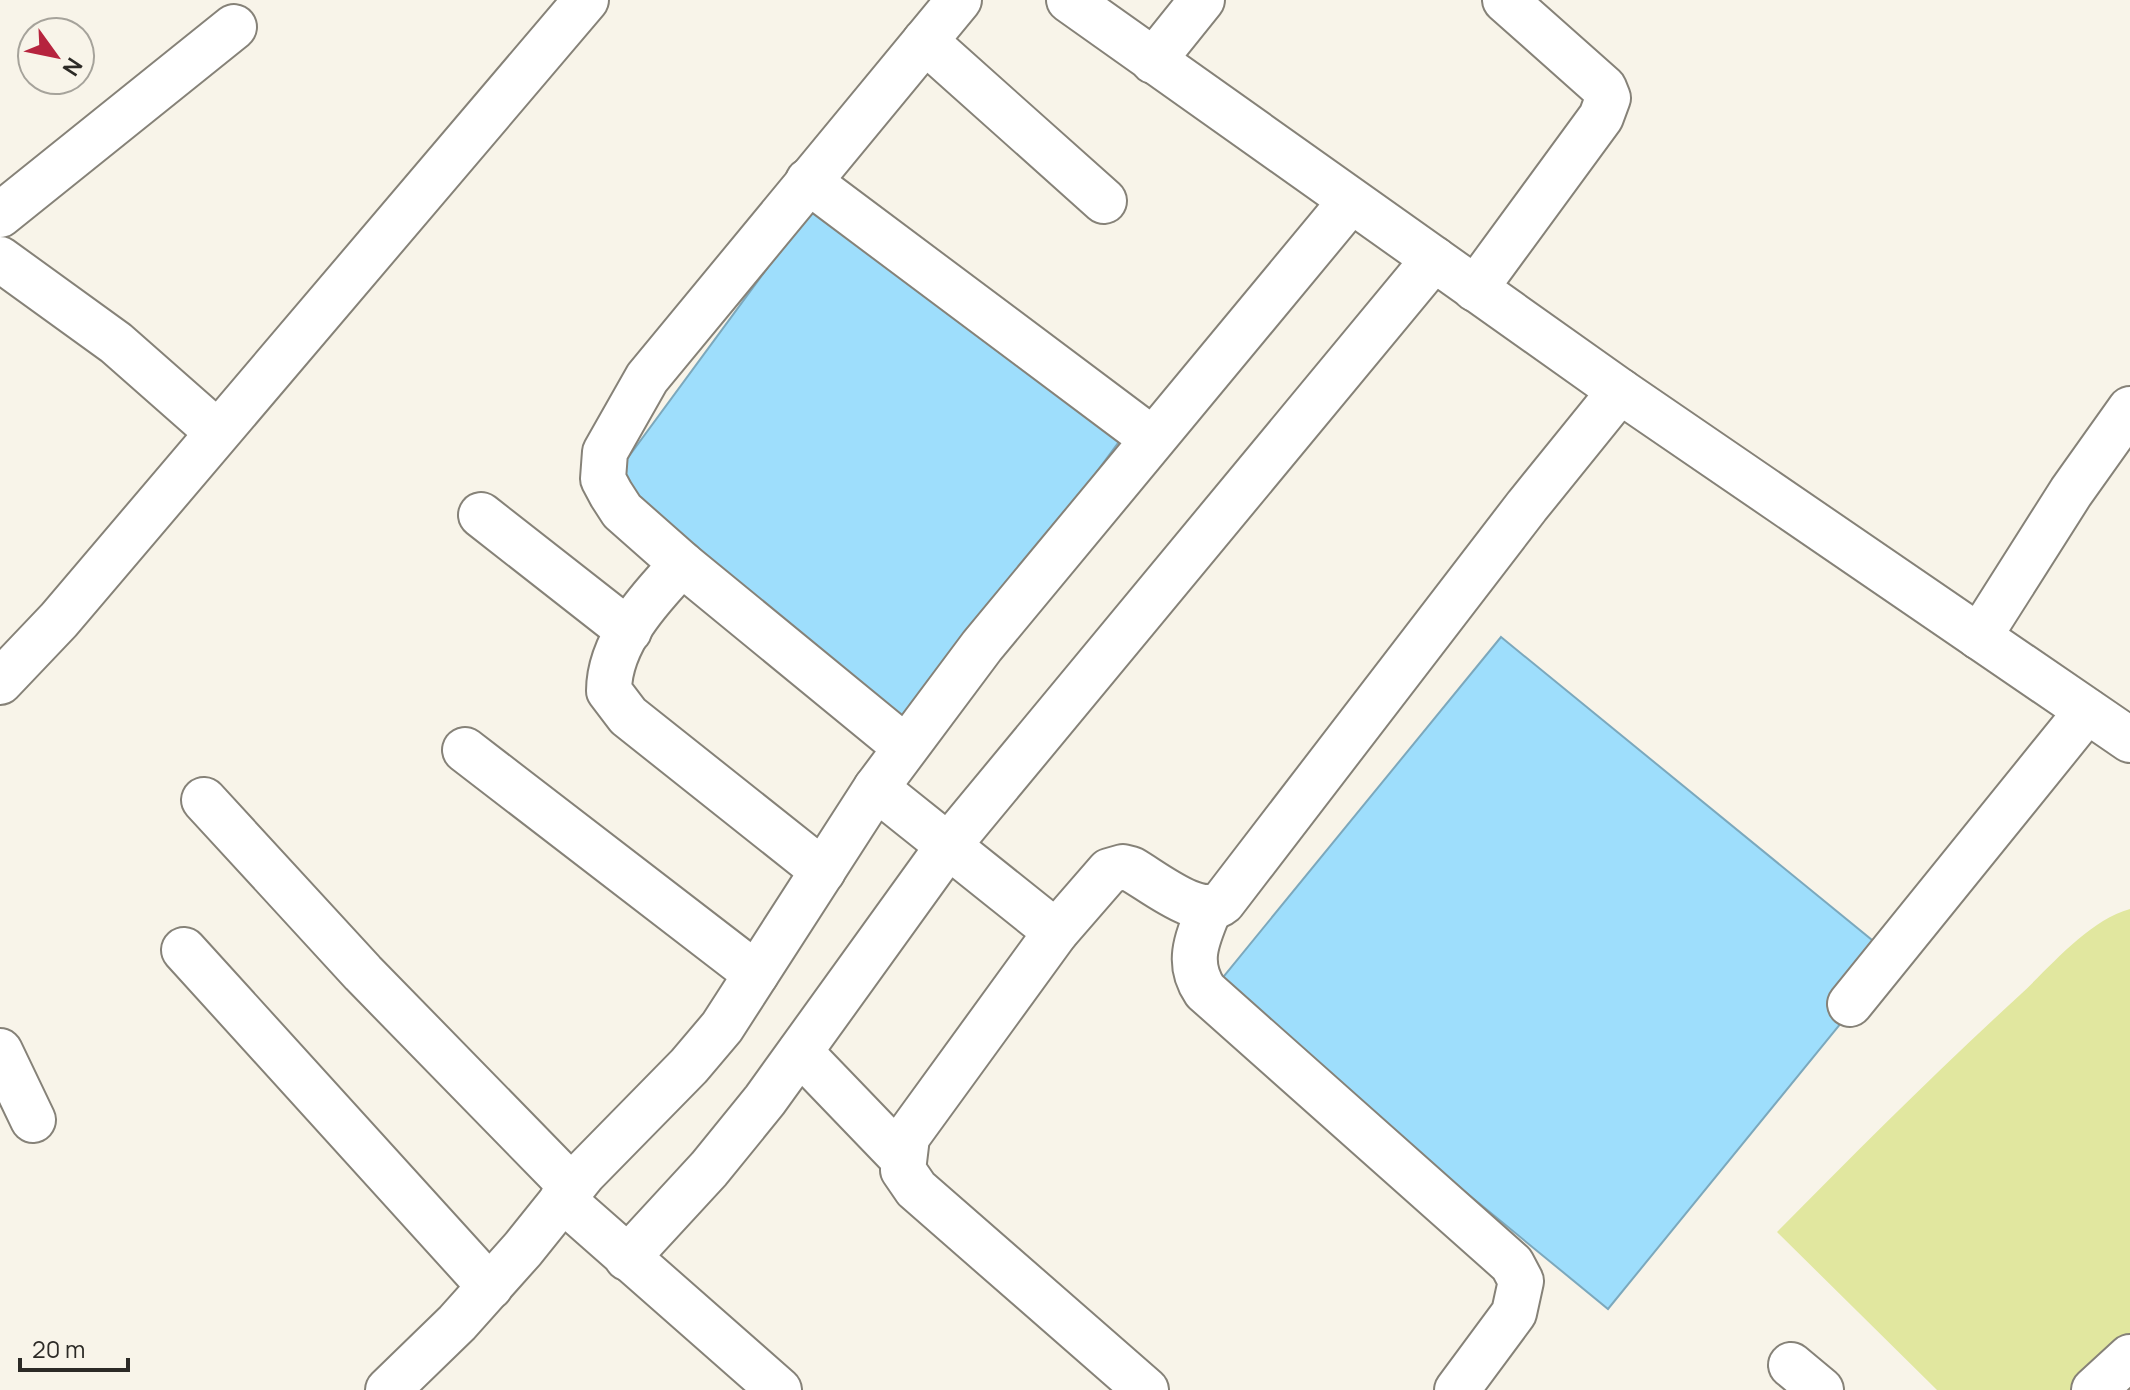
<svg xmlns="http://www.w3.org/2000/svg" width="2130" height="1390" viewBox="0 0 2130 1390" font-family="Manrope,sans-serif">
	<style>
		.park { fill: #e1e79f }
		.water { fill: #9edefc; stroke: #7ca8bc; stroke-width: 2 }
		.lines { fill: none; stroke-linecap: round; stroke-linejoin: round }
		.minor-casing { stroke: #868278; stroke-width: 48 }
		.minor { stroke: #fff; stroke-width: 44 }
	</style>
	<rect width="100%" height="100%" fill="#f8f4e9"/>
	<path class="park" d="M 2130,909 L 2130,1369 L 2109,1390 L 1937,1390 L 1777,1232 C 1857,1151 1937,1071 2021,994 C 2053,964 2088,921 2130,909 Z"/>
	<g class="water">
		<path d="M 818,199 L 1129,428 L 910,726 L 599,497 Z"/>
		<path d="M 1501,637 L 1894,958 L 1608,1309 L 1215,987 Z"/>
	</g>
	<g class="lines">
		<g class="minor-casing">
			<g id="minor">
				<path d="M 1069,0 L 1620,391 L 2130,740"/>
				<path d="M 925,41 L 1104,201"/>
				<path d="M 1153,61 L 1202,0"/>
				<path d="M 808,181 L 1151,438"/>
				<path d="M 0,215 L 234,27"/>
				<path d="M 0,259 L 116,343 L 217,432"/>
				<path d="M 1475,289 L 1601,117 L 1608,98 L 1604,88 L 1505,0"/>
				<path d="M 481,515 L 629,631"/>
				<path d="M 682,564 C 650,598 609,642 609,691 L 628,716 L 823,871"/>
				<path d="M 1979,637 L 2071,492 L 2130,409"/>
				<path d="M 0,682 L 59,620 L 586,0"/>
				<path d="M 905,747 L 682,564 L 622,511 L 611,494 L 603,479 L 605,452 L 647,378 L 959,0"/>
				<path d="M 465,750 L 756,974"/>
				<path d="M 876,788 L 1056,932"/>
				<path d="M 204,800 L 363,973 L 572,1187"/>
				<path d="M 1209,910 C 1197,939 1186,963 1205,991 L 1512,1264 L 1521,1281 L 1514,1313 L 1457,1390"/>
				<path d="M 184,950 L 490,1287"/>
				<path d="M 1850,1004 L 2087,711"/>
				<path d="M 0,1051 L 33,1120"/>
				<path d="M 800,1052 L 902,1158"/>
				<path d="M 562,1199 L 779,1390"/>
				<path d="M 627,1258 L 709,1169 L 765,1100 L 948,846 L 1434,259"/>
				<path d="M 1791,1365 L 1821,1390"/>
				<path d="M 388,1390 L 457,1323 L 523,1249 L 584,1173 L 689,1066 L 722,1027 L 876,788 L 982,646 L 1350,202"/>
				<path d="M 1146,1390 L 916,1189 L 903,1170 L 907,1137 L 1056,932 L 1109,871 L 1123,867 L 1131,869 C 1154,882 1201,921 1223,902 L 1527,506 L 1620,391"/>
				<path d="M 2094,1390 L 2130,1357"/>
			</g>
		</g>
		<use href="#minor" class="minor"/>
	</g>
	<g transform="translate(56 56) rotate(123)"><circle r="38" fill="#f8f4e9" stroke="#a6a39b" stroke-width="2"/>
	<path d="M0-6L14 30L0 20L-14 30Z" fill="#b6243e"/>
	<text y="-12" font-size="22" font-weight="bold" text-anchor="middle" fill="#2c2a26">N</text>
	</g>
	<path d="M20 1358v12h108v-12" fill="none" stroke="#2c2a26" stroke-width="4"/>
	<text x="32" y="1358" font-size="24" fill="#2c2a26" stroke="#f8f4e9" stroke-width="6" paint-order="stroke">20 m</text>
</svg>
